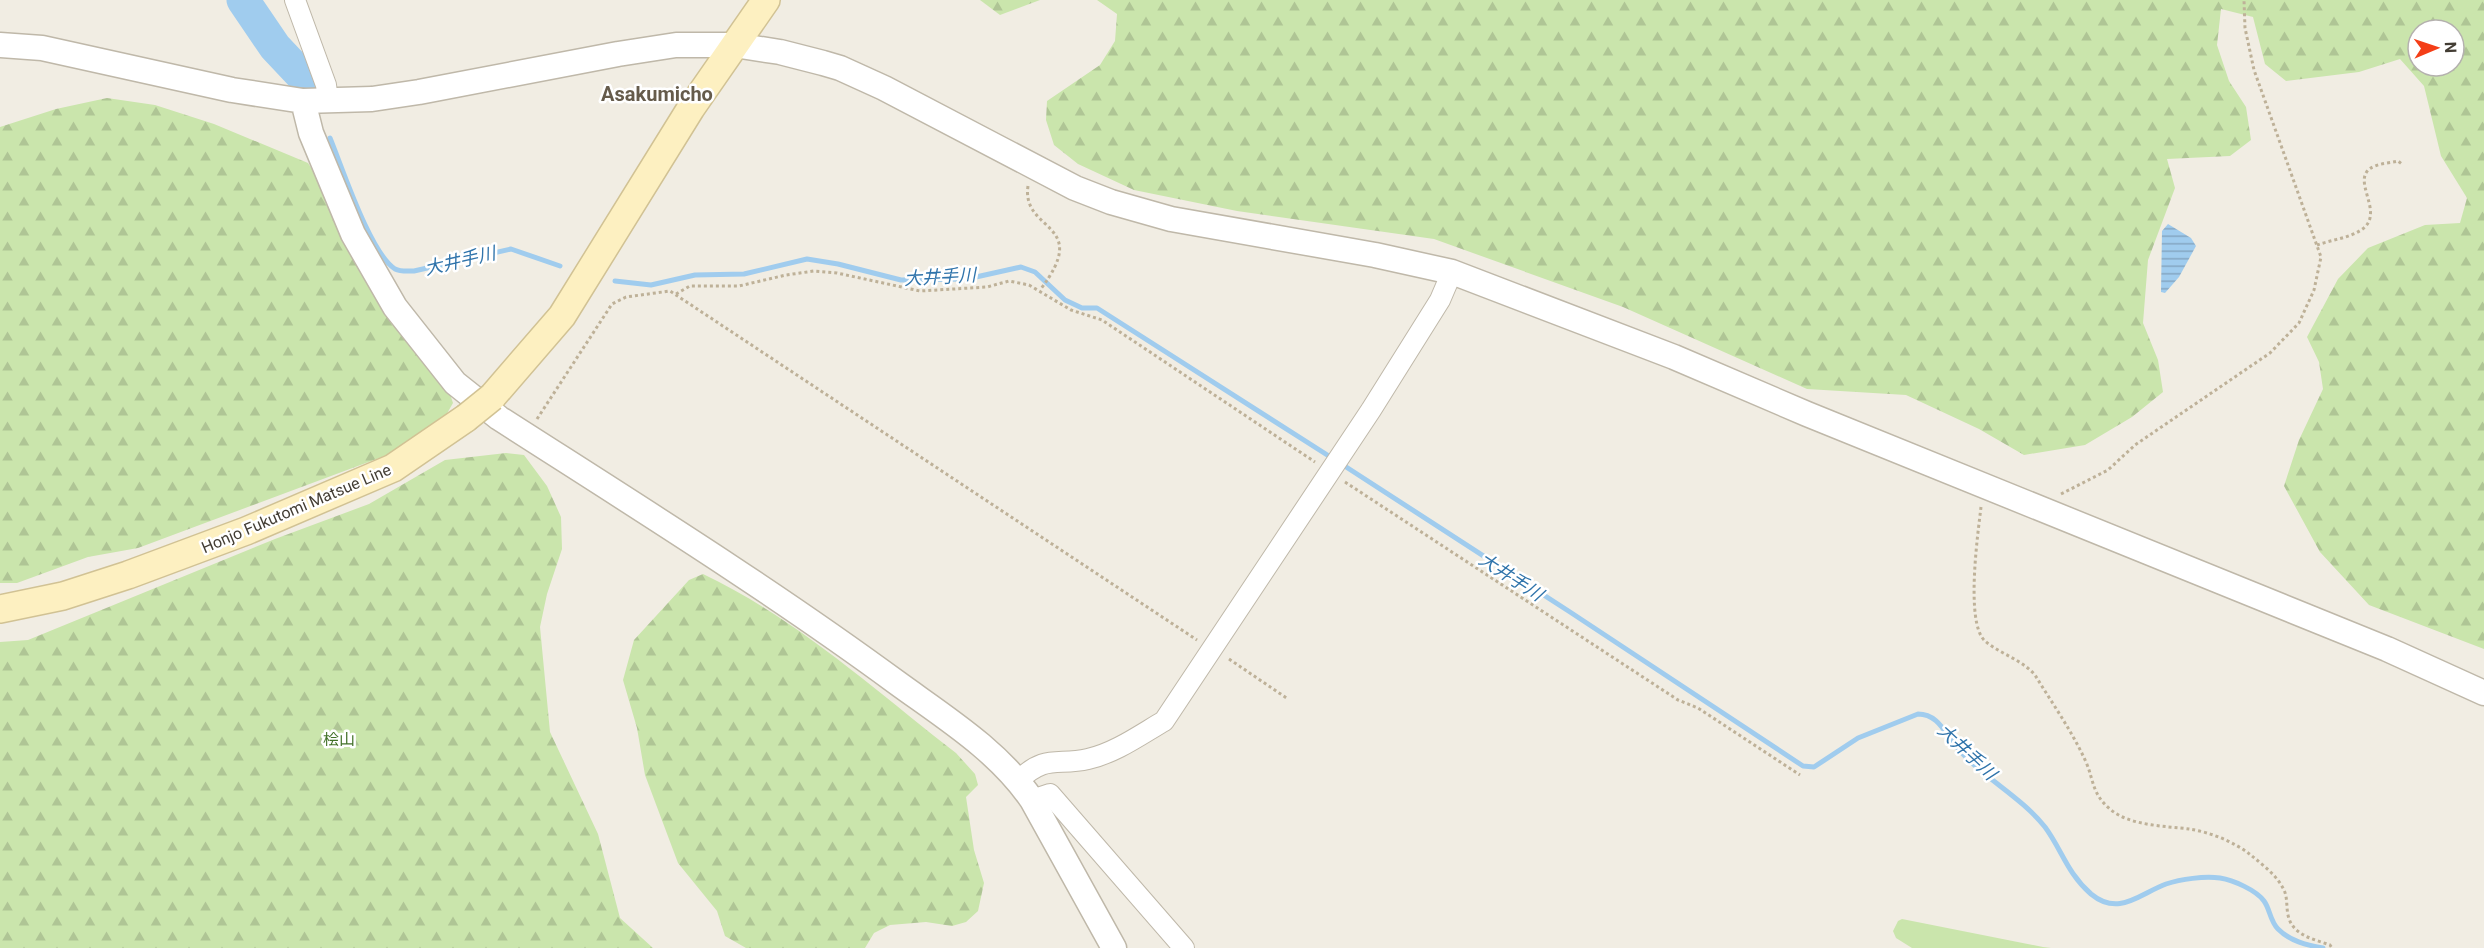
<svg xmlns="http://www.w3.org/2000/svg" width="2484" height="948" viewBox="0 0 2484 948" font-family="Roboto,'Noto Sans JP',sans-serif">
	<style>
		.green { fill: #cae5ac }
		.forest { fill: url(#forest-firs); fill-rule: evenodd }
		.water { fill: url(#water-rules) }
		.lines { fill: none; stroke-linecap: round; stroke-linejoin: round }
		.stream { stroke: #a0ccee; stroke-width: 5 }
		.river { stroke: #a0ccee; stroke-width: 33 }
		.minor-casing { stroke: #bfb8a9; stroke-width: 22 }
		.tertiary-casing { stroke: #bfb8a9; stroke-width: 27 }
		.secondary-casing { stroke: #d1c294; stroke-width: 30 }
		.path { stroke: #beb198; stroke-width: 3; stroke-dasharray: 3 3; stroke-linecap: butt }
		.minor { stroke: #fff; stroke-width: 20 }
		.tertiary { stroke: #fff; stroke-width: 24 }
		.secondary { stroke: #fdf0c1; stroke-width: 27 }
		.secondary-bridge-casing { stroke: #d1c294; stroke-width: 30; stroke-linecap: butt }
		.secondary-bridge { stroke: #fdf0c1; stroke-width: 27 }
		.labels { text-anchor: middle; stroke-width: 5; stroke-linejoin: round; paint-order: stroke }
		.street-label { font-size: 16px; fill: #433d34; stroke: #fff }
		.park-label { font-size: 16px; fill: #437229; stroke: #fff }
		.water-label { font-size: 18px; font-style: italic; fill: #3074ab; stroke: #fff }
		.quarter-label { font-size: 20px; font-weight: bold; fill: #655b4b; stroke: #fff }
	</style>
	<defs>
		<pattern id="forest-firs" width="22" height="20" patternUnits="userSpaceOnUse" patternTransform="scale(1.5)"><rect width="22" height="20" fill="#cae5ac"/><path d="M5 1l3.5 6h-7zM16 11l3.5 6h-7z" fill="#afc595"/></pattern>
		<pattern id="water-rules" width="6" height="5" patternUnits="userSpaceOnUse" patternTransform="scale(1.5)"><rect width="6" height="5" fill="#a0ccee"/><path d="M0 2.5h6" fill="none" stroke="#84a7c2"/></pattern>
	</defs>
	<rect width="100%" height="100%" fill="#f1ede3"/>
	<path class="green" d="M 1902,919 L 2043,947 L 2051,948 L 1912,948 L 1896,938 L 1893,931 L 1898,921 Z"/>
	<g class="forest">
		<path d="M 980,0 L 1040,0 L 1000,15 Z"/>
		<path d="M 1097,0 L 2484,0 L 2484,649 L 2369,605 L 2320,552 L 2284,486 L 2299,440 L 2323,389 L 2319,362 L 2307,337 L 2338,279 L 2368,248 L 2425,225 L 2460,223 L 2467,198 L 2441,156 L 2424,86 L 2400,59 L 2359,72 L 2286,81 L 2265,64 L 2253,17 L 2221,9 L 2217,45 L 2229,81 L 2246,107 L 2251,140 L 2230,156 L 2167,159 L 2175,188 L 2148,260 L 2143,323 L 2158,360 L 2163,392 L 2132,417 L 2085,445 L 2024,455 L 1979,429 L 1906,395 L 1807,389 L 1623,307 L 1434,239 L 1237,211 L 1134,190 L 1078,164 L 1054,145 L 1046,120 L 1047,101 L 1100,65 L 1115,41 L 1117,14 ZM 2418,30 L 2454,30 L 2454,66 L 2418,66 Z"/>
		<path d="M 107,98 L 155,105 L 214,124 L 308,163 L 332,200 L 355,262 L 386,307 L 446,382 L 453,403 L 445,417 L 398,451 L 138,548 L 88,557 L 17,583 L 0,583 L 0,127 L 56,109 Z"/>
		<path d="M 506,453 L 524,455 L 547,486 L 561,517 L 562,549 L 547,594 L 540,627 L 550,732 L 598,834 L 620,918 L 653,948 L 0,948 L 0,642 L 28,640 L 275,539 L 369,504 L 445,460 Z"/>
		<path d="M 703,574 C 796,618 875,690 956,753 L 975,774 L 978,785 L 966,797 L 974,850 L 984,883 L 978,911 L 966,922 L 952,926 L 926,922 L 890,925 L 874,933 L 865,948 L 746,948 L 725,936 L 717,911 L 678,863 L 645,775 L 637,728 L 623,680 L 634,640 L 689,580 Z"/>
	</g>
	<path class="water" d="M 2168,224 L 2191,238 L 2196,246 L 2179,277 L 2165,293 L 2161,292 L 2162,231 Z"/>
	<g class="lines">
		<g class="stream">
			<path d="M 330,138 C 342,167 370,253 395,269 C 401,272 407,271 414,271 L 511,249 L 560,266"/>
			<path d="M 615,281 L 651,285 L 695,275 L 744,274 L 807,259 L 838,264 L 901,280 L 967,279 L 1021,267 L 1035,272 L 1065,300 L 1082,308 L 1097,308 L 1332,458"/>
			<path d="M 1340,463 L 1570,612 L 1803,766 L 1814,767 L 1858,738 L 1918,714 C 1936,714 1943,729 1952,741 C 1977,775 2019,794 2045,827 C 2062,850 2067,873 2091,894 C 2119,917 2139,894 2166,884 C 2181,879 2204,876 2220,878 C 2233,880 2256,890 2264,901 C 2270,909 2270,921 2278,929 C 2290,941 2306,945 2323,948"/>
		</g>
		<path class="river" d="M 243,0 L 275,47 L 308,82"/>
		<g class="minor-casing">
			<g id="minor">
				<path d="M 295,0 L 326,85 L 328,101"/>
				<path d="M 1019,780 C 1046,754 1057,766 1088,759 C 1115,753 1140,735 1164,721 L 1371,410 L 1440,300 L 1452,272"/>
				<path d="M 1032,800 L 1050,794 L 1184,948"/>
			</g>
		</g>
		<g class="tertiary-casing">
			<g id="tertiary">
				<path d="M 0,45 L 42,48 L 232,90 L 303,101 L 311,133 L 353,234 L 395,307 L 455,383 L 499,418 C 633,504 768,588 896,682 C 944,717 998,750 1032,800 L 1114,948"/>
				<path d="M 303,101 L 372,99 L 419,92 L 618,54 L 676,45 L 734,45 L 780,52 L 823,63 L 840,68 L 884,88 L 1075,188 L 1111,202 L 1171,219 L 1375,255 L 1452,272 L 1674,357 L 1807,414 L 2387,649 L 2484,693"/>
			</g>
		</g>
		<g class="secondary-casing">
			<g id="secondary">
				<path d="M 492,397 L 562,316 L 691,108 L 766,0"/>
				<path d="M 0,609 L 63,596 L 128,575 L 246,531 L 393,468 L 466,418"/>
			</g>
		</g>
		<g class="path">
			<path d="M 1028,186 C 1021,233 1093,221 1040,290"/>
			<path d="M 2317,245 C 2331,240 2349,238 2361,230 C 2388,213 2346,177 2375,166 C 2382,163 2391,163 2398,161 L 2403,165"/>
			<path d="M 676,294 L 690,286 L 739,286 L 786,275 L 814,271 L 837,273 L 920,291 L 987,287 L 1009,281 L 1029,285 L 1071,310 L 1102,320 L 1315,462"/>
			<path d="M 537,419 L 612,304 L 626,297 L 670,291 L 1197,640"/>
			<path d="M 1345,482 L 1678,700 L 1698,708 L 1800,775"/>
			<path d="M 2061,494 L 2108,470 L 2135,445 L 2270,353 L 2299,323 L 2314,290 L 2321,257 L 2254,70 L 2245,28 L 2244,0"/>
			<path d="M 1981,507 C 1978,533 1965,623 1985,641 C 2000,654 2021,659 2035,675 C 2052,703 2072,731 2086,762 C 2094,781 2092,794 2110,809 C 2129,826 2166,826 2189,829 C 2210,832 2235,842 2252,856 C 2263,865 2276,875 2283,888 C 2288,897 2286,906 2288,915 C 2292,935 2313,939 2330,945 L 2332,948"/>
			<path d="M 1229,659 L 1288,699"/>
		</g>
		<use href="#minor" class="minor"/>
		<use href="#tertiary" class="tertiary"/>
		<use href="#secondary" class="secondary"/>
		<g class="secondary-bridge-casing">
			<path id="secondary-bridge" d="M 466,418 L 492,397"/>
		</g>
		<use href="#secondary-bridge" class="secondary-bridge"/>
	</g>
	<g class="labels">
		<g class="street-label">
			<text transform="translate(296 508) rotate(-23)" y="6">Honjo Fukutomi Matsue Line</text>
		</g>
		<g class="park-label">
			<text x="339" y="745">桧山</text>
		</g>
		<g class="water-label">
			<text transform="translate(460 261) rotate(-13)" y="6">大井手川</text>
			<text transform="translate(940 277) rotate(-3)" y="6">大井手川</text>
			<text transform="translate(1511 577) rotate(33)" y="6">大井手川</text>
			<text transform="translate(1967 752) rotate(43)" y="6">大井手川</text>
		</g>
		<g class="quarter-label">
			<text x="657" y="101">Asakumicho</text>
		</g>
	</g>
	<g transform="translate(2436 48) rotate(88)"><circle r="28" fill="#ffffff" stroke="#b4b1ae" stroke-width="1.5"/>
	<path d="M0-4.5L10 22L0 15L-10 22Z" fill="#f43e17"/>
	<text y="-9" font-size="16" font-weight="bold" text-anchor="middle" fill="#433d34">N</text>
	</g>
</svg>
